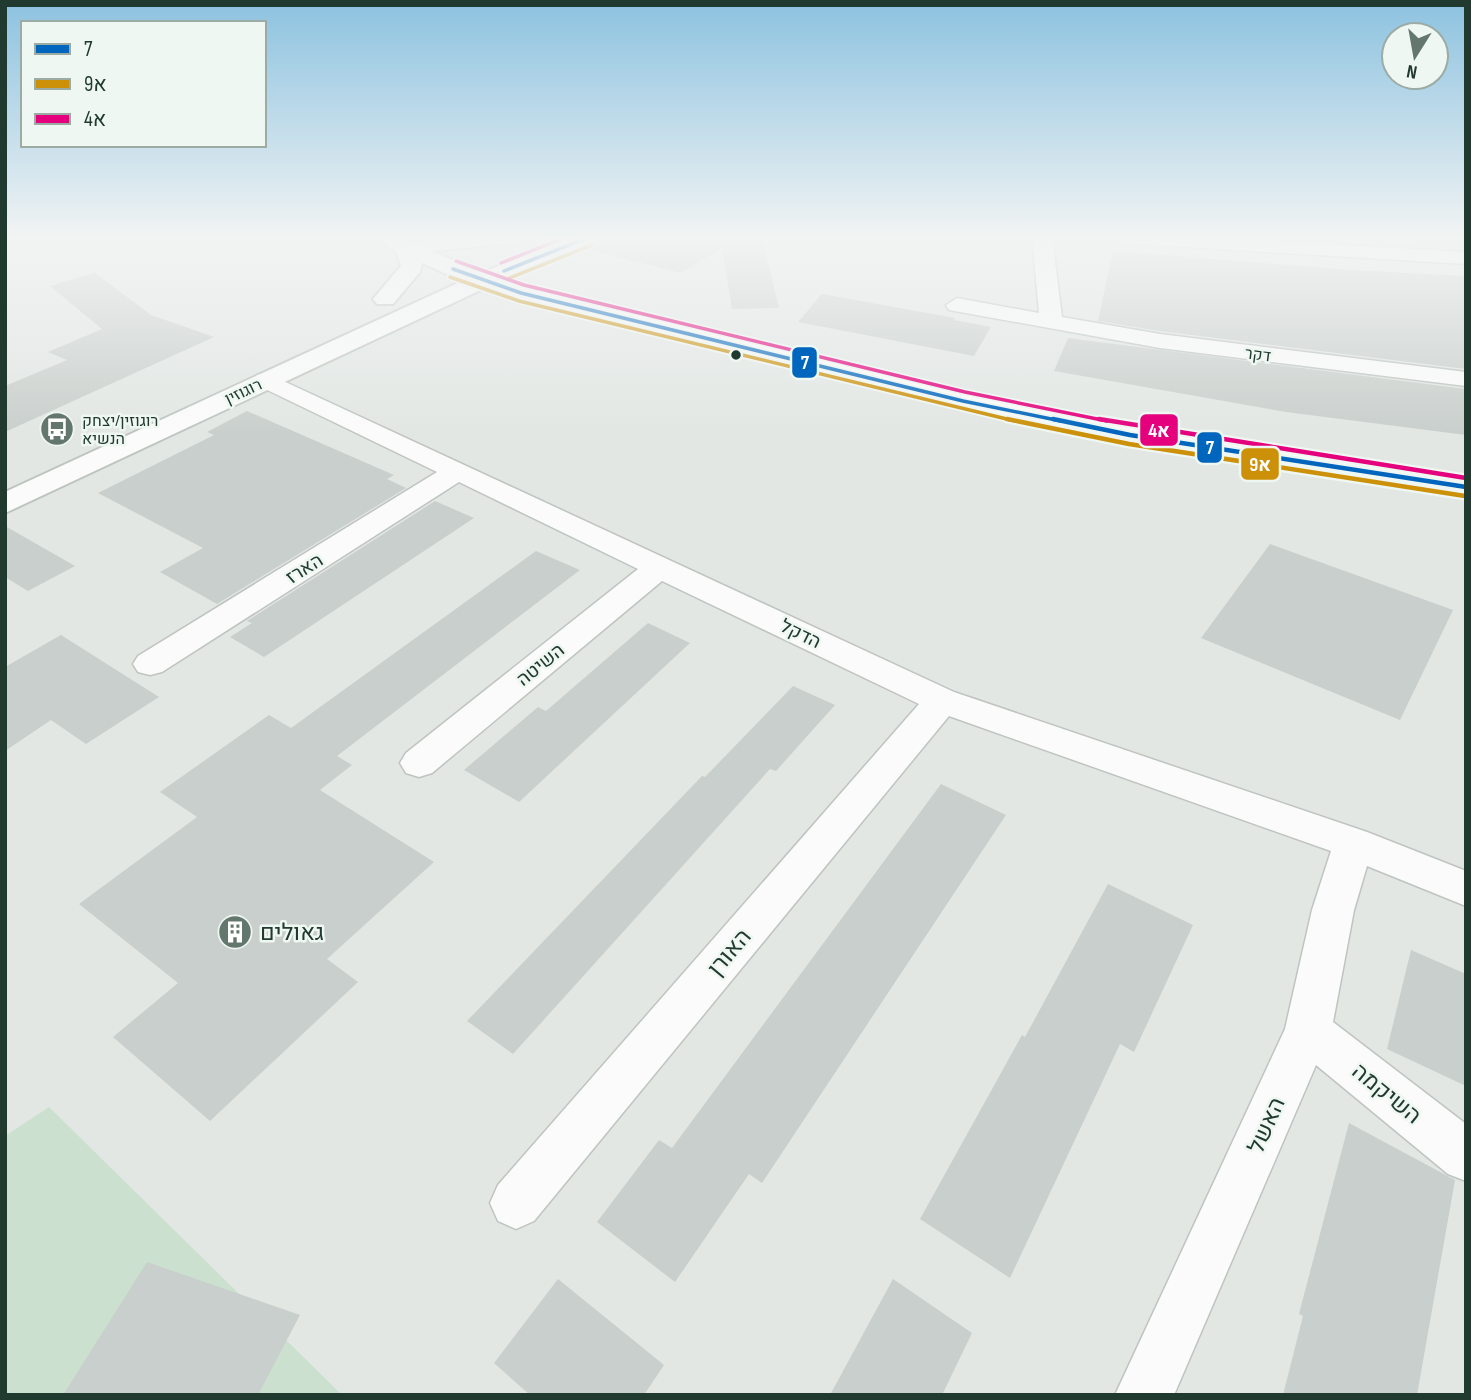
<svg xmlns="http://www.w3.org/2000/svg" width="1471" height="1400" viewBox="0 0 1471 1400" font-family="'Sofia Sans Condensed',Heebo,sans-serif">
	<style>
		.green { fill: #cbe0ce }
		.building { fill: #c9cfcc }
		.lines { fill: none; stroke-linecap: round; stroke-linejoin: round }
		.street-casing { stroke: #bfc4c1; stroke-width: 3 }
		.secondary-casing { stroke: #bec5c1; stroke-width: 4 }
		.street { fill: #fbfbfb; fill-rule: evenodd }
		.secondary { fill: #fbfbfb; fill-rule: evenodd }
		.bus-1-far1-casing { stroke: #eff7f2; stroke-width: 7 }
		.bus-1-casing { stroke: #eff7f2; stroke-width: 9 }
		.bus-2-far1-casing { stroke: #eff7f2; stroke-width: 7 }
		.bus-2-casing { stroke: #eff7f2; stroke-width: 9 }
		.bus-3-far1-casing { stroke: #eff7f2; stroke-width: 7 }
		.bus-3-casing { stroke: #eff7f2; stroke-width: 9 }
		.bus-1-far1 { stroke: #0065bd; stroke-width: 3.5 }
		.bus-1 { stroke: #0065bd; stroke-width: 4.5 }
		.bus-2-far1 { stroke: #cc9009; stroke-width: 3.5 }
		.bus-2 { stroke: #cc9009; stroke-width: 4.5 }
		.bus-3-far1 { stroke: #e5007d; stroke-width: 3.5 }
		.bus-3 { stroke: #e5007d; stroke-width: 4.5 }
		.bus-dot { fill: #203a2f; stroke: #eff7f2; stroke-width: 2.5 }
		.labels { text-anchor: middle; stroke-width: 5; stroke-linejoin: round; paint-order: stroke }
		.far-street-label { font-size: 16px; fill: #203a2f; stroke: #eff7f2 }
		.far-poi-label { font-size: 16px; fill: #203a2f; stroke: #eff7f2; text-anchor: start }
		.street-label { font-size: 19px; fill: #203a2f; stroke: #eff7f2 }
		.near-poi-label { font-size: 23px; fill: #203a2f; stroke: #eff7f2; text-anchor: start }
		.near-street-label { font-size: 23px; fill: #203a2f; stroke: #eff7f2 }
		.line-badge { stroke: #eff7f2; stroke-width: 2.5 }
		.badge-label { font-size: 19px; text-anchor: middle; font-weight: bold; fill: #fff }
	</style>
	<rect width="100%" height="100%" fill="#e2e7e4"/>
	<path class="green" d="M 49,1107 L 342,1395 L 5,1395 L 5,1136 Z"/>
	<g class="building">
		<path d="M 601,237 L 762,237 L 779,308 L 732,309 L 722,248 L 681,273 L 587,249 L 598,244 Z"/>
		<path d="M 1113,251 L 1350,270 L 1466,276 L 1466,369 L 1160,331 L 1098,321 Z"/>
		<path d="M 95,273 L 151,315 L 214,337 L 5,432 L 5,386 L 67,360 L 48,352 L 102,329 L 50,286 Z"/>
		<path d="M 822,294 L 955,318 L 954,320 L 991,327 L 974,356 L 798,322 Z"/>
		<path d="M 1068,338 L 1466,389 L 1466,435 L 1286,412 L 1054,371 Z"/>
		<path d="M 247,411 L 394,475 L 387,479 L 406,488 L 217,604 L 160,572 L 203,548 L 98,493 L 214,435 L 207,432 Z"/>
		<path d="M 435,501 L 474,518 L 264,657 L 230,637 L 252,623 L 247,621 Z"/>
		<path d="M 5,526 L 75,566 L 28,591 L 5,577 Z"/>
		<path d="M 1270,544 L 1453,610 L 1400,720 L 1201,638 Z"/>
		<path d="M 536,551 L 580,570 L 337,756 L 352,765 L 320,790 L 434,862 L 327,959 L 358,982 L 210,1121 L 113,1037 L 178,983 L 79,904 L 197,817 L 160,792 L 269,715 L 291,728 Z"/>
		<path d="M 648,623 L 690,643 L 519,802 L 464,770 L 538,707 L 546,711 Z"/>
		<path d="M 61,635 L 159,697 L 86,744 L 51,720 L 5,751 L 5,667 Z"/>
		<path d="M 793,686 L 835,705 L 776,771 L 770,769 L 513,1054 L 467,1021 L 702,776 L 705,777 Z"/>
		<path d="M 941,784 L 1006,815 L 762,1183 L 749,1174 L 675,1282 L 597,1222 L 659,1140 L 672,1148 Z"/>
		<path d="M 1108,884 L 1193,925 L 1134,1052 L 1120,1044 L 1010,1278 L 920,1219 L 1022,1035 L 1025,1037 Z"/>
		<path d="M 1411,950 L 1466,974 L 1466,1086 L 1387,1049 Z"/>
		<path d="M 1349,1123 L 1455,1180 L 1417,1395 L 1283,1395 L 1303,1316 L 1299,1314 Z"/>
		<path d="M 147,1262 L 300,1315 L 258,1395 L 63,1395 Z"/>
		<path d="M 558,1279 L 664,1365 L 644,1395 L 530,1395 L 494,1363 Z"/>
		<path d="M 893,1279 L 972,1333 L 942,1395 L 830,1395 Z"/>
	</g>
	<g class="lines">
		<g class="street-casing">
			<g id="street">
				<path d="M 1032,237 L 1052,237 L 1062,317 L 1160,334 L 1466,372 L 1466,386 L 1160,348 L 949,310 L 946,305 L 957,298 L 1039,313 Z"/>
				<path d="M 1109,237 L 1210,237 L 1466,252 L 1466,264 L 1119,243 Z"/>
				<path d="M 266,373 L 954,692 L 1367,832 L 1466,871 L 1466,906 L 1367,866 L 1354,910 L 1333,1022 L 1466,1124 L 1466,1181 L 1448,1174 L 1316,1065 L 1174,1395 L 1115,1395 L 1285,1029 L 1312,910 L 1331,851 L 949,716 L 534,1221 L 516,1229 L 498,1221 L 490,1203 L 498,1185 L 919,704 L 662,581 L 432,773 L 419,777 L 406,773 L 400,763 L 406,753 L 638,569 L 459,482 L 162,672 L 150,675 L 138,672 L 133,664 L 138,656 L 437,472 L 257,385 L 254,380 L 257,375 Z"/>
			</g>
		</g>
		<g class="secondary-casing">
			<path id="secondary" d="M 371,237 L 399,237 L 415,244 L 425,238 L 523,237 L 521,242 L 513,243 L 432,251 L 481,273 L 571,237 L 599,237 L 597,242 L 503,280 L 963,393 L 1130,426 L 1466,478 L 1466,496 L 1130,444 L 963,409 L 483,289 L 5,513 L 5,492 L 462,281 L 422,263 L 420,272 L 393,304 L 377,304 L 373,299 L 401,266 L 396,251 Z"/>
		</g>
		<use href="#street" class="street"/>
		<use href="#secondary" class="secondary"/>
		<g class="bus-1-far1-casing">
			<g id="bus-1-far1">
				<path d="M 453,269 L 521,293 L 963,401 L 1061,421"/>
				<path d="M 504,271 L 589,237"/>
			</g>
		</g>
		<g class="bus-1-casing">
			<path id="bus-1" d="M 1053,419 L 1130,435 L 1466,487"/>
		</g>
		<g class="bus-2-far1-casing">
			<g id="bus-2-far1">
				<path d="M 450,277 L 519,301 L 1015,421"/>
				<path d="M 507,279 L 592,245"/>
			</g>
		</g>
		<g class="bus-2-casing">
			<path id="bus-2" d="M 1007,419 L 1129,444 L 1465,496"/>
		</g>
		<g class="bus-3-far1-casing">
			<g id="bus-3-far1">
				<path d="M 456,261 L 524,285 L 965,392 L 1107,421"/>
				<path d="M 501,263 L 566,237"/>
			</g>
		</g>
		<g class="bus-3-casing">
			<path id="bus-3" d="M 1099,419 L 1466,478"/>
		</g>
		<use href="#bus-1-far1" class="bus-1-far1"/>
		<use href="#bus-1" class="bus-1"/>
		<use href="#bus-2-far1" class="bus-2-far1"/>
		<use href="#bus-2" class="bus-2"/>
		<use href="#bus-3-far1" class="bus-3-far1"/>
		<use href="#bus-3" class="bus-3"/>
	</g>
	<linearGradient id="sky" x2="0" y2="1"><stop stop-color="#8cc2e0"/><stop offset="0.55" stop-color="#f2f4f3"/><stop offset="1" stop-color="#f2f4f3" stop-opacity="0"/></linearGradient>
	<rect width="1471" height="433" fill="url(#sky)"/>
	<defs>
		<g id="bus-disc" transform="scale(1.75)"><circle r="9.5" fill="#64776e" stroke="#eff7f2"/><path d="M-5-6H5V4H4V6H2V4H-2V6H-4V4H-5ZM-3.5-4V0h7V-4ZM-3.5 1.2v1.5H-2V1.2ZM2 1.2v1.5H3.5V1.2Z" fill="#fff"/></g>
		<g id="building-disc" transform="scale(1.75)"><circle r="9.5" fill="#64776e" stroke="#eff7f2"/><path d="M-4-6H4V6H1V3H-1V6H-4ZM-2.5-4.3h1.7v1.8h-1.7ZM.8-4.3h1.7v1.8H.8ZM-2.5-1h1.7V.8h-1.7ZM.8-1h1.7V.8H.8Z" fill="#fff"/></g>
	</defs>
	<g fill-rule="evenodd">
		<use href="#bus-disc" x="57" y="429"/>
		<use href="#building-disc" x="235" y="932"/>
	</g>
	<circle class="bus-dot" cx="736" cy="355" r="6"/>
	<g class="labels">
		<g class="far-street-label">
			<text transform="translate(1258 354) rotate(7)" y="6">דקר</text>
			<text transform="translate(243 391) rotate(-25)" y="6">רוגוזין</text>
		</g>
		<g class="far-poi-label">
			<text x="82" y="426">רוגוזין/יצחק<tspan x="82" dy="18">הנשיא</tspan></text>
		</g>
		<g class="street-label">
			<text transform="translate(304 568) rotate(-32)" y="7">הארז</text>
			<text transform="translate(801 633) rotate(26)" y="7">הדקל</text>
			<text transform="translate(540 664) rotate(-39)" y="7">השיטה</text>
		</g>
		<g class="near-poi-label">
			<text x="260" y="940">גאולים</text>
		</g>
		<g class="near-street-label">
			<text transform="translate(729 952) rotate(-50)" y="8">האורן</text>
			<text transform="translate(1387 1093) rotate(39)" y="8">השיקמה</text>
			<text transform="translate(1266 1125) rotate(-66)" y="8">האשל</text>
		</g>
	</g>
	<g class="line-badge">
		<rect x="791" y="346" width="27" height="33" rx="7" fill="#0065bd"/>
		<rect x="1139" y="413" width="40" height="34" rx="7" fill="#e5007d"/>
		<rect x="1196" y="431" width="27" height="33" rx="7" fill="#0065bd"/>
		<rect x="1240" y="447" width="40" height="34" rx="7" fill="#cc9009"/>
	</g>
	<g class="badge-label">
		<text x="805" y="369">7</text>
		<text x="1159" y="437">4א</text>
		<text x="1210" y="454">7</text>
		<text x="1260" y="471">9א</text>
	</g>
	<rect width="1471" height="1400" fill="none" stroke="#203a2f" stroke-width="14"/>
	<rect x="21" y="21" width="245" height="126" fill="#eff7f2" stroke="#9caba4" stroke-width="2"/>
	<rect x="35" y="44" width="35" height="10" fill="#0065bd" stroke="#9caba4" stroke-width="2"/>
	<text x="84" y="56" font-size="21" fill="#203a2f">7</text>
	<rect x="35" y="79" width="35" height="10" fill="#cc9009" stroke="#9caba4" stroke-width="2"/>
	<text x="84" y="91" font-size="21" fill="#203a2f">9א</text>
	<rect x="35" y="114" width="35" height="10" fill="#e5007d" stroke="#9caba4" stroke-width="2"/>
	<text x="84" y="126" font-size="21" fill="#203a2f">4א</text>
	<g transform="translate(1415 56) rotate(191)"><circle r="33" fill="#eff7f2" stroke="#9caba4" stroke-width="2"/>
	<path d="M0-5L12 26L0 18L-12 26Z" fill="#64776e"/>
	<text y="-10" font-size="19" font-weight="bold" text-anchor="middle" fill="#203a2f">N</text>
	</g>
</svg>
